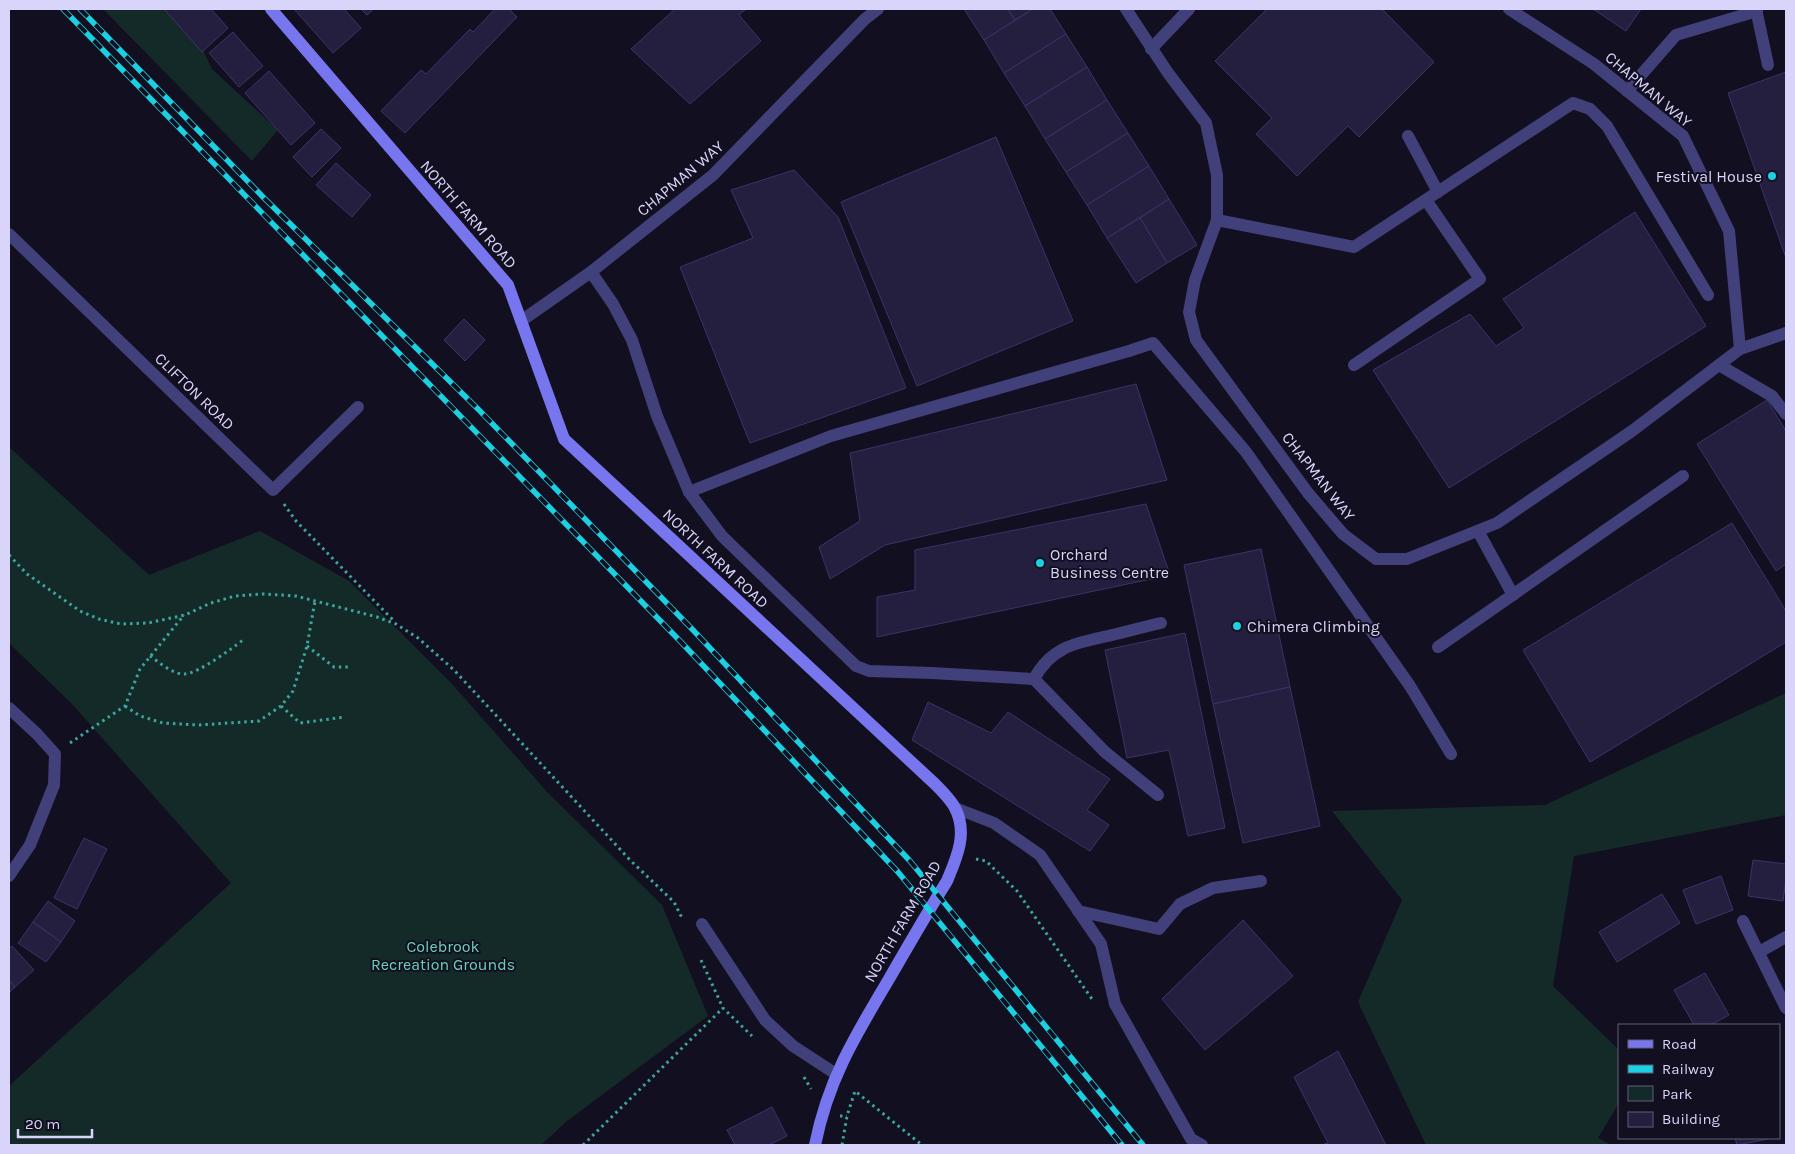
<svg xmlns="http://www.w3.org/2000/svg" width="1795" height="1154" viewBox="0 0 1795 1154" font-family="Karla,sans-serif">
	<style>
		.green { fill: #142a29 }
		.building { fill: #241e3f; stroke: #3c3369 }
		.lines { fill: none; stroke-linecap: round; stroke-linejoin: round }
		.path { stroke: #3ca69e; stroke-width: 3; stroke-dasharray: 2.5 4; stroke-linecap: butt }
		.lane { stroke: #41407a; stroke-width: 12 }
		.street { stroke: #41407a; stroke-width: 12 }
		.secondary { stroke: #7776ef; stroke-width: 12 }
		.rail-casing { stroke: #1ad0e1; stroke-width: 5.5 }
		.rail { stroke: #121020; stroke-width: 4; stroke-dasharray: 11; stroke-linecap: butt }
		.poi-dot { fill: #1ad0e1; stroke: #121020; stroke-width: 2 }
		.labels { text-anchor: middle; stroke-width: 4; stroke-linejoin: round; paint-order: stroke }
		.street-label { font-size: 16px; fill: #d8d4fa; stroke: #121020 }
		.poi-label { font-size: 16px; fill: #d8d4fa; stroke: #121020; text-anchor: start }
		.park-label { font-size: 16px; fill: #69d2b6; stroke: #121020 }
	</style>
	<rect width="100%" height="100%" fill="#121020"/>
	<g class="green">
		<path d="M 103,9 L 183,9 L 212,69 L 278,130 L 252,161 Z"/>
		<path d="M 9,447 L 149,575 L 260,531 L 349,581 L 452,684 L 548,793 L 662,905 L 708,1016 L 567,1121 L 541,1145 L 9,1145 L 9,1086 L 231,883 L 72,704 L 9,643 Z"/>
		<path d="M 1786,693 L 1786,815 L 1574,856 L 1553,986 L 1619,1050 L 1619,1103 L 1598,1138 L 1611,1145 L 1426,1145 L 1358,1002 L 1402,900 L 1332,811 L 1545,805 Z"/>
	</g>
	<g class="building">
		<path d="M 164,9 L 211,9 L 228,28 L 202,52 Z"/>
		<path d="M 294,9 L 344,9 L 361,28 L 333,53 Z"/>
		<path d="M 361,9 L 374,9 L 367,15 Z"/>
		<path d="M 495,9 L 509,9 L 517,17 L 405,133 L 381,111 L 421,70 L 426,74 L 470,29 L 473,32 Z"/>
		<path d="M 675,9 L 746,9 L 739,15 L 761,41 L 690,104 L 631,49 Z"/>
		<path d="M 964,9 L 1008,9 L 1015,20 L 984,40 Z"/>
		<path d="M 1008,9 L 1033,9 L 1015,20 Z"/>
		<path d="M 1033,9 L 1050,9 L 1066,34 L 1004,73 L 984,40 Z"/>
		<path d="M 1267,9 L 1382,9 L 1434,62 L 1359,137 L 1348,126 L 1297,176 L 1256,134 L 1272,118 L 1215,61 Z"/>
		<path d="M 1593,9 L 1641,9 L 1626,31 Z"/>
		<path d="M 233,32 L 263,66 L 239,87 L 209,53 Z"/>
		<path d="M 1066,34 L 1087,67 L 1025,106 L 1004,73 Z"/>
		<path d="M 1087,67 L 1107,100 L 1045,139 L 1025,106 Z"/>
		<path d="M 269,71 L 315,123 L 291,145 L 245,93 Z"/>
		<path d="M 1786,72 L 1786,258 L 1728,93 Z"/>
		<path d="M 1107,100 L 1128,133 L 1066,172 L 1045,139 Z"/>
		<path d="M 321,129 L 341,148 L 312,177 L 293,157 Z"/>
		<path d="M 1128,133 L 1149,166 L 1087,205 L 1066,172 Z"/>
		<path d="M 996,137 L 1073,321 L 917,386 L 841,202 Z"/>
		<path d="M 336,163 L 371,195 L 352,217 L 316,185 Z"/>
		<path d="M 1149,166 L 1169,199 L 1107,238 L 1087,205 Z"/>
		<path d="M 794,170 L 838,217 L 906,388 L 750,443 L 680,267 L 753,238 L 731,190 Z"/>
		<path d="M 1169,199 L 1197,245 L 1167,263 L 1140,218 Z"/>
		<path d="M 1635,212 L 1706,326 L 1449,488 L 1373,370 L 1470,314 L 1496,346 L 1524,328 L 1503,299 Z"/>
		<path d="M 1140,218 L 1167,263 L 1136,283 L 1107,238 Z"/>
		<path d="M 464,319 L 485,340 L 465,361 L 444,340 Z"/>
		<path d="M 1136,384 L 1167,480 L 885,545 L 830,579 L 819,547 L 860,521 L 850,453 Z"/>
		<path d="M 1767,400 L 1786,431 L 1786,564 L 1776,571 L 1697,444 Z"/>
		<path d="M 1146,504 L 1170,575 L 877,637 L 877,597 L 915,590 L 915,550 Z"/>
		<path d="M 1732,523 L 1786,611 L 1786,642 L 1590,762 L 1523,650 Z"/>
		<path d="M 1261,549 L 1290,687 L 1213,704 L 1184,565 Z"/>
		<path d="M 1185,633 L 1225,828 L 1188,836 L 1169,750 L 1127,758 L 1105,650 Z"/>
		<path d="M 1290,687 L 1320,826 L 1243,843 L 1213,704 Z"/>
		<path d="M 928,702 L 991,733 L 1008,712 L 1110,779 L 1087,810 L 1109,825 L 1090,851 L 912,740 Z"/>
		<path d="M 84,838 L 107,849 L 77,909 L 54,898 Z"/>
		<path d="M 1753,860 L 1786,864 L 1786,879 L 1783,901 L 1748,896 Z"/>
		<path d="M 1721,876 L 1733,910 L 1696,924 L 1683,890 Z"/>
		<path d="M 1662,894 L 1680,923 L 1617,962 L 1599,932 Z"/>
		<path d="M 48,901 L 75,921 L 61,942 L 33,922 Z"/>
		<path d="M 1243,920 L 1293,976 L 1205,1050 L 1162,999 Z"/>
		<path d="M 33,922 L 61,942 L 46,962 L 18,943 Z"/>
		<path d="M 12,946 L 34,970 L 15,987 L 9,980 L 9,948 Z"/>
		<path d="M 1705,973 L 1729,1015 L 1711,1025 L 1694,1025 L 1674,990 Z"/>
		<path d="M 9,980 L 15,987 L 9,993 Z"/>
		<path d="M 1338,1051 L 1386,1145 L 1321,1145 L 1328,1143 L 1294,1077 Z"/>
		<path d="M 772,1107 L 787,1136 L 769,1145 L 735,1145 L 727,1130 Z"/>
		<path d="M 1735,1138 L 1767,1138 L 1768,1139 L 1737,1145 Z"/>
	</g>
	<g class="lines">
		<g class="path">
			<path d="M 284,504 L 296,521 L 394,621"/>
			<path d="M 9,555 L 27,574 L 80,611 L 99,619 L 121,624 L 148,623 L 185,615 L 211,603 L 235,596 L 263,594 L 296,596 L 377,617 L 396,624 L 418,638 L 454,670 L 630,860 L 674,902 L 683,920"/>
			<path d="M 307,646 L 334,667 L 349,667"/>
			<path d="M 150,656 C 159,662 173,675 185,674 C 199,673 231,649 243,640"/>
			<path d="M 125,706 L 140,716 L 163,723 L 199,725 L 259,721 L 281,706 L 293,691 L 307,646 L 315,601"/>
			<path d="M 281,706 L 300,723 L 345,717"/>
			<path d="M 70,743 L 125,706 L 140,669 L 184,615"/>
			<path d="M 976,859 L 986,861 L 1017,891 L 1094,1002"/>
			<path d="M 701,960 L 723,1008 L 752,1036"/>
			<path d="M 804,1077 L 811,1089"/>
			<path d="M 840,1116 L 847,1116"/>
			<path d="M 583,1145 L 723,1008"/>
			<path d="M 842,1145 L 847,1116 L 855,1091 L 922,1145"/>
		</g>
		<g class="lane">
			<path d="M 1756,9 L 1768,65"/>
			<path d="M 1627,91 L 1676,35 L 1757,11"/>
			<path d="M 1408,136 L 1438,192"/>
			<path d="M 1217,220 L 1354,247 L 1573,103 L 1590,109 L 1607,126 L 1708,295"/>
			<path d="M 1354,365 L 1480,279 L 1426,200"/>
			<path d="M 1719,365 L 1772,396 L 1786,414"/>
			<path d="M 689,492 L 831,436 L 1129,351 L 1153,343 L 1246,452 L 1410,686 L 1451,754"/>
			<path d="M 1478,531 L 1513,595"/>
			<path d="M 1438,647 L 1683,476"/>
			<path d="M 1158,795 L 1105,752 L 1034,679 C 1051,647 1075,643 1108,636 C 1125,632 1143,627 1161,623"/>
			<path d="M 955,808 L 994,823 L 1040,855 L 1101,944 L 1115,1004 L 1191,1139 L 1202,1145"/>
			<path d="M 1078,911 L 1159,929 L 1180,904 L 1213,888 L 1261,881"/>
		</g>
		<g class="street">
			<path d="M 1126,9 L 1168,73 L 1206,123 L 1217,175 L 1217,220 L 1195,280 L 1189,312 L 1196,340 L 1308,493 L 1343,534 L 1376,559 L 1407,559 L 1497,523 L 1632,431 L 1740,349 L 1786,333"/>
			<path d="M 1509,9 L 1594,64 L 1683,136 L 1729,231 L 1740,349"/>
			<path d="M 1151,49 L 1189,9"/>
			<path d="M 9,234 L 273,490 L 358,407"/>
			<path d="M 591,272 L 613,304 L 632,340 L 657,416 L 689,492 L 722,536 L 856,666 L 869,671 L 932,673 L 1034,679"/>
			<path d="M 521,321 L 591,272 L 713,175 L 865,19 L 878,9"/>
			<path d="M 9,708 L 37,734 L 55,754 L 54,785 L 30,845 L 9,876"/>
			<path d="M 1743,921 L 1786,1008"/>
			<path d="M 702,924 L 765,1020 L 793,1046 L 836,1074"/>
			<path d="M 1759,952 L 1786,937"/>
		</g>
		<path class="secondary" d="M 271,9 L 508,285 L 564,439 L 935,784 C 942,791 951,800 955,808 C 968,833 957,857 947,881 C 927,913 908,946 889,979 C 855,1036 828,1080 815,1145"/>
		<g class="rail-casing">
			<g id="rail">
				<path d="M 63,9 L 681,642 L 898,872 L 1122,1145"/>
				<path d="M 80,9 L 263,197 L 479,410 L 693,630 L 910,861 L 1143,1145"/>
			</g>
		</g>
		<use href="#rail" class="rail"/>
	</g>
	<g class="poi-dot">
		<circle cx="1772" cy="176" r="5"/>
		<circle cx="1040" cy="563" r="5"/>
		<circle cx="1237" cy="626" r="5"/>
	</g>
	<g class="labels">
		<g class="street-label">
			<text transform="translate(1649 89) rotate(40)" y="6">CHAPMAN WAY</text>
			<text transform="translate(680 178) rotate(-40)" y="6">CHAPMAN WAY</text>
			<text transform="translate(469 214) rotate(49)" y="6">NORTH FARM ROAD</text>
			<text transform="translate(195 391) rotate(44)" y="6">CLIFTON ROAD</text>
			<text transform="translate(1319 476) rotate(52)" y="6">CHAPMAN WAY</text>
			<text transform="translate(716 558) rotate(43)" y="6">NORTH FARM ROAD</text>
			<text transform="translate(902 921) rotate(-60)" y="6">NORTH FARM ROAD</text>
		</g>
		<g class="poi-label">
			<text x="1762" y="182" text-anchor="end">Festival House</text>
			<text x="1050" y="560">Orchard<tspan x="1050" dy="18">Business Centre</tspan></text>
			<text x="1247" y="632">Chimera Climbing</text>
		</g>
		<g class="park-label">
			<text x="443" y="952">Colebrook<tspan x="443" dy="18">Recreation Grounds</tspan></text>
		</g>
	</g>
	<rect width="1795" height="1154" fill="none" stroke="#d8d4fa" stroke-width="20"/>
	<rect x="1618" y="1024" width="162" height="115" fill="#121020" stroke="#615e77"/>
	<rect x="1628" y="1040" width="25" height="8" fill="#7776ef" stroke="#615e77"/>
	<text x="1662" y="1049" font-size="15" fill="#d8d4fa">Road</text>
	<rect x="1628" y="1065" width="25" height="8" fill="#1ad0e1" stroke="#615e77"/>
	<text x="1662" y="1074" font-size="15" fill="#d8d4fa">Railway</text>
	<rect x="1628" y="1086" width="25" height="15" fill="#142a29" stroke="#615e77"/>
	<text x="1662" y="1099" font-size="15" fill="#d8d4fa">Park</text>
	<rect x="1628" y="1112" width="25" height="15" fill="#241e3f" stroke="#615e77"/>
	<text x="1662" y="1124" font-size="15" fill="#d8d4fa">Building</text>
	<path d="M18 1129v8h74v-8" fill="none" stroke="#d8d4fa" stroke-width="2.5"/>
	<text x="25" y="1129" font-size="15" fill="#d8d4fa" stroke="#121020" stroke-width="4" paint-order="stroke">20 m</text>
</svg>
